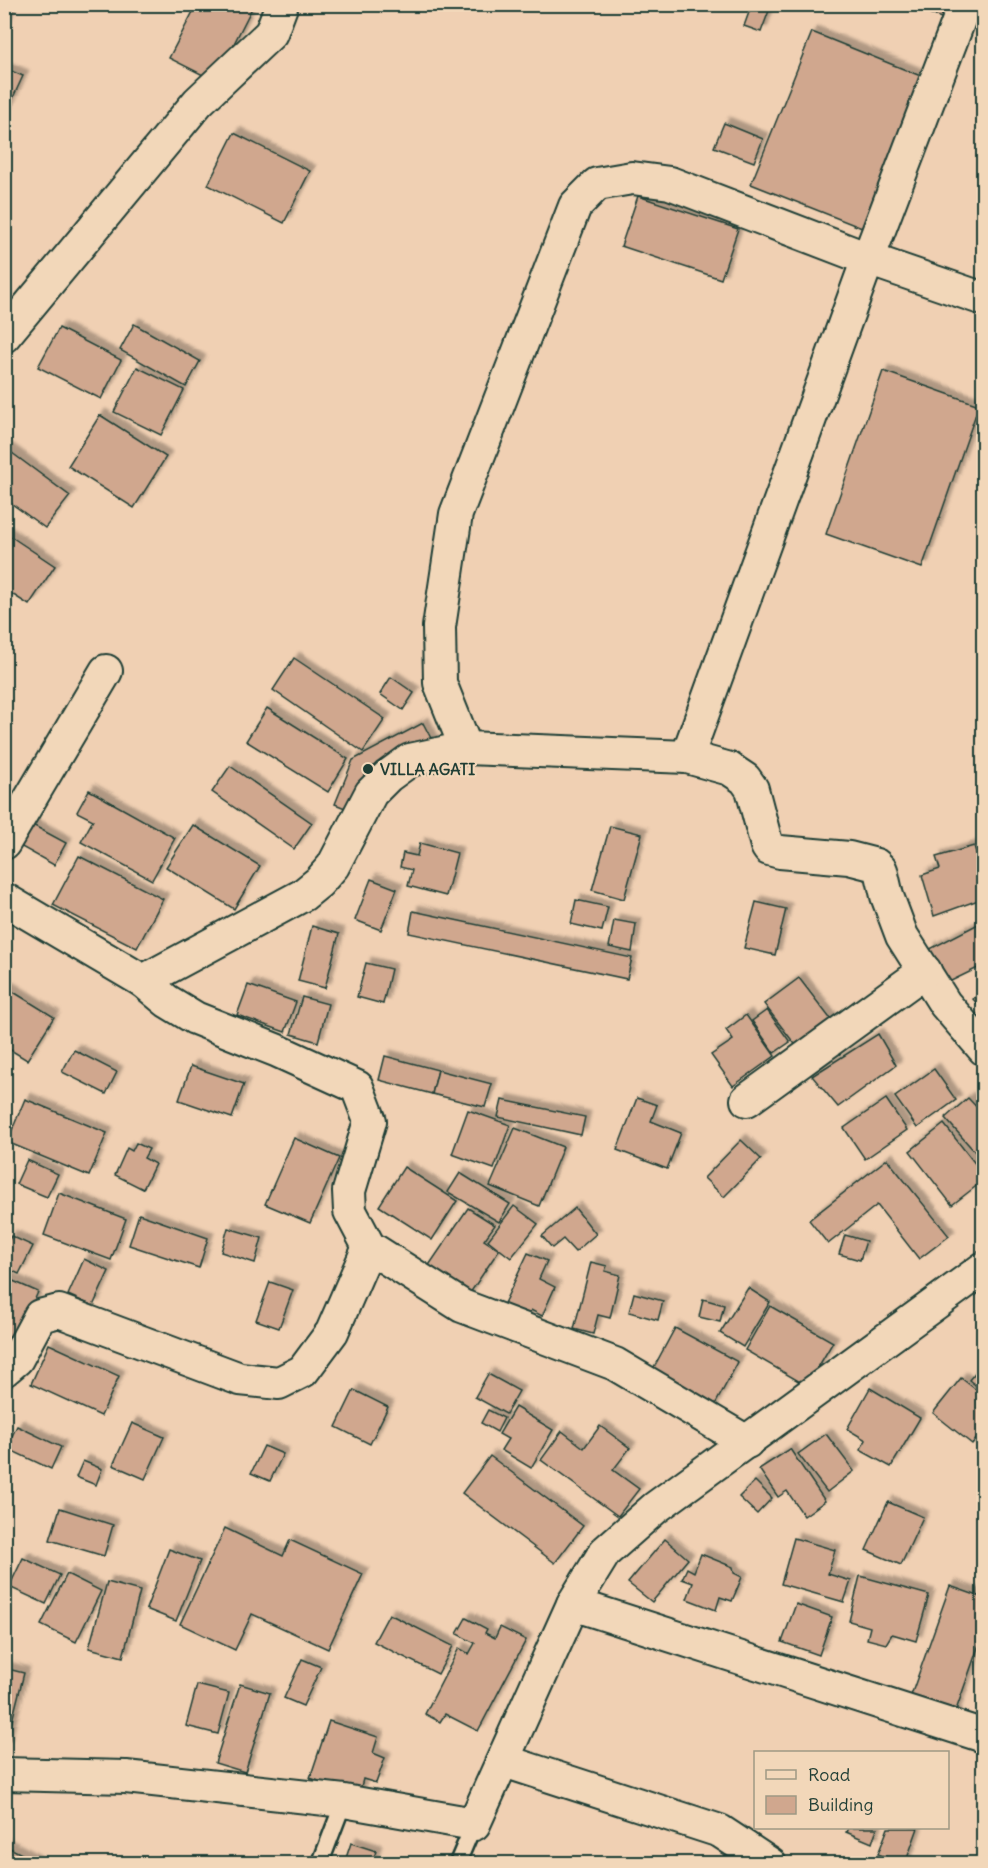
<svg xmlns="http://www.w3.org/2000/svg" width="988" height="1868" viewBox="0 0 988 1868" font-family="Delius,sans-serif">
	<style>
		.building { fill: #d0a78e; stroke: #1f3d34; stroke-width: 1.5; filter: url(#shadow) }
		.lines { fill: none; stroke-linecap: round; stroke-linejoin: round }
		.lane-casing { stroke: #1f3d34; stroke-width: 20 }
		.street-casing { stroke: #1f3d34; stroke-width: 36 }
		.lane { stroke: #f2d7b9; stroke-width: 15 }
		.street { stroke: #f2d7b9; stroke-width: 32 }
		.poi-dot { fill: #1f3d34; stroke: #f2d7b9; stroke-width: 2 }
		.labels { text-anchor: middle; stroke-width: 4.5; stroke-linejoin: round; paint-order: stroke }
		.poi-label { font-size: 16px; font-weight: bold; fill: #1f3d34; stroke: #f2d7b9; text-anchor: start }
	</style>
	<defs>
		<filter id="shadow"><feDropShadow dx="5.5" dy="-5.5" stdDeviation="1.5" flood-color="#0004"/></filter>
	</defs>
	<rect width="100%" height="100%" fill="#f0d0b3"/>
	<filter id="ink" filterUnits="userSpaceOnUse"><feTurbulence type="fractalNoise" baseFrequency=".0167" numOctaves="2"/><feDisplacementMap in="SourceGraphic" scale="12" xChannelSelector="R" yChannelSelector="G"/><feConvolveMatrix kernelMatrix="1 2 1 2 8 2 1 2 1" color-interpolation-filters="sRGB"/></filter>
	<g filter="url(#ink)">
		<g class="building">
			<path d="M 4,4 L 14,4 L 4,27 Z"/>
			<path d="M 197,4 L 254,4 L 215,81 L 169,58 Z"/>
			<path d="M 752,4 L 761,4 L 770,8 L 761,32 L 744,26 Z"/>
			<path d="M 907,4 L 946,4 L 941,18 Z"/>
			<path d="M 812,32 L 928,79 L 867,230 L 751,184 Z"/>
			<path d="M 4,68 L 23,76 L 4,117 Z"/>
			<path d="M 724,123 L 763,139 L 754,162 L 714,147 Z"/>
			<path d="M 234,133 L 310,171 L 284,223 L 208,185 Z"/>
			<path d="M 638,196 L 738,229 L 721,279 L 621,246 Z"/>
			<path d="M 134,324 L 200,361 L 186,387 L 120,350 Z"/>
			<path d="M 59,328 L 121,360 L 101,399 L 38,367 Z"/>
			<path d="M 137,367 L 184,390 L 161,435 L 114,412 Z"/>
			<path d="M 883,371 L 979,405 L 922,568 L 826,534 Z"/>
			<path d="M 100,415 L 166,457 L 134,508 L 68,466 Z"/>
			<path d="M 4,447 L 70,496 L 45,528 L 4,498 Z"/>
			<path d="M 4,532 L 55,566 L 29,605 L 4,589 Z"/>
			<path d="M 294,658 L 385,719 L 363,752 L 273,690 Z"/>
			<path d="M 391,677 L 414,693 L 403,710 L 380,694 Z"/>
			<path d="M 267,708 L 348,759 L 328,792 L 246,741 Z"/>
			<path d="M 423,723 L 434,744 L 355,812 L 335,804 L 353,760 Z"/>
			<path d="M 230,766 L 312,823 L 294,849 L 212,792 Z"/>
			<path d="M 89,790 L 175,838 L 152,880 L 81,842 L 93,820 L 77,812 Z"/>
			<path d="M 29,823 L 66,843 L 54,865 L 18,845 Z"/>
			<path d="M 193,825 L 260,866 L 234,909 L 166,867 Z"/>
			<path d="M 610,826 L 642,834 L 624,899 L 592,890 Z"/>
			<path d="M 420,843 L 457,853 L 446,896 L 408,886 L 412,870 L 400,867 L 403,853 L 417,856 Z"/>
			<path d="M 974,846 L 984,878 L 984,898 L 934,916 L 922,875 L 940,869 L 936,857 Z"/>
			<path d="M 79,856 L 163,899 L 137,948 L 53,905 Z"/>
			<path d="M 371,879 L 397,889 L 381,930 L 355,920 Z"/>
			<path d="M 576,900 L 608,907 L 602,931 L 571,924 Z"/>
			<path d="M 756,902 L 786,909 L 775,955 L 744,948 Z"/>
			<path d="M 413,911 L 632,958 L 627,979 L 409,933 Z"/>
			<path d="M 614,920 L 636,924 L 632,952 L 609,947 Z"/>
			<path d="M 984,921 L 984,965 L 947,983 L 930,949 Z"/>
			<path d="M 312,926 L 339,934 L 325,988 L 298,981 Z"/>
			<path d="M 366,963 L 391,969 L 383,1004 L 357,997 Z"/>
			<path d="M 799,978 L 839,1030 L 804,1056 L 764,1004 Z"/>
			<path d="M 248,985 L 296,1002 L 285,1032 L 237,1015 Z"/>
			<path d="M 7,988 L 54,1017 L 27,1060 L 4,1046 L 4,992 Z"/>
			<path d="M 984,990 L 984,1011 L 973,999 Z"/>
			<path d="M 302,997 L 328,1004 L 318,1042 L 291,1034 Z"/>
			<path d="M 767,1010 L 790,1042 L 774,1053 L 752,1021 Z"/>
			<path d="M 746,1015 L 775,1056 L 733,1086 L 711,1055 L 733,1040 L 726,1030 Z"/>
			<path d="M 878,1034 L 896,1065 L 838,1107 L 812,1076 Z"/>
			<path d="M 74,1050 L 117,1072 L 106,1094 L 62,1072 Z"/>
			<path d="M 385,1056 L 438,1070 L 432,1094 L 379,1080 Z"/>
			<path d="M 191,1066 L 244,1084 L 232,1118 L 179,1100 Z"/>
			<path d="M 934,1069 L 956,1100 L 917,1128 L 895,1097 Z"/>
			<path d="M 438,1070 L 492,1084 L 485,1107 L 432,1094 Z"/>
			<path d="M 637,1098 L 657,1105 L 651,1121 L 681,1133 L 667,1169 L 617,1150 Z"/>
			<path d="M 968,1098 L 984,1115 L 984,1162 L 945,1118 Z"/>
			<path d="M 25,1099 L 107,1133 L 89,1176 L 7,1142 Z"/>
			<path d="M 886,1099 L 907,1130 L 865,1159 L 844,1128 Z"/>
			<path d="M 502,1100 L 585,1117 L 581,1135 L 498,1117 Z"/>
			<path d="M 468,1110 L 510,1125 L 494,1169 L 452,1154 Z"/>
			<path d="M 944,1124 L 984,1175 L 984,1180 L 952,1205 L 910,1151 Z"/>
			<path d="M 515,1128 L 563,1147 L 539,1206 L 490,1186 Z"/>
			<path d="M 294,1138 L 339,1158 L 310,1223 L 265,1204 Z"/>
			<path d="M 741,1140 L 761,1159 L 724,1197 L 704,1178 Z"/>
			<path d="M 136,1143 L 149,1149 L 144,1158 L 155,1164 L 143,1189 L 115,1175 L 127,1148 L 132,1151 Z"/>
			<path d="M 887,1159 L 949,1236 L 919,1259 L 877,1205 L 828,1244 L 809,1220 Z"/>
			<path d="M 27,1160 L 58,1174 L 47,1197 L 16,1184 Z"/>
			<path d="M 404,1167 L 457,1201 L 432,1240 L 379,1206 Z"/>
			<path d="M 460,1173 L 510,1204 L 499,1222 L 448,1192 Z"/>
			<path d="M 59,1193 L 126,1219 L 111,1260 L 44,1235 Z"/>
			<path d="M 514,1206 L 538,1224 L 511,1258 L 488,1240 Z"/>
			<path d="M 468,1208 L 495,1225 L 484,1240 L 499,1250 L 462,1305 L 421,1277 Z"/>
			<path d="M 575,1208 L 596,1234 L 575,1252 L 563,1239 L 552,1248 L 542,1236 Z"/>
			<path d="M 139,1214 L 208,1238 L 199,1268 L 129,1245 Z"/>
			<path d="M 228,1228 L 262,1238 L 255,1263 L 221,1252 Z"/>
			<path d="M 845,1235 L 866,1241 L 860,1260 L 839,1254 Z"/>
			<path d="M 11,1236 L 33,1246 L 19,1274 L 4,1267 L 4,1248 Z"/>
			<path d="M 528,1253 L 547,1261 L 539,1279 L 555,1287 L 542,1316 L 531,1310 L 524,1326 L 499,1314 Z"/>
			<path d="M 84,1259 L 109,1271 L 93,1306 L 68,1295 Z"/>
			<path d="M 591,1262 L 607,1266 L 605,1271 L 620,1275 L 610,1318 L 598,1315 L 593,1334 L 574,1329 Z"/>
			<path d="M 4,1277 L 38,1292 L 9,1358 L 4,1356 Z"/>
			<path d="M 270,1282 L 293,1290 L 279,1328 L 256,1320 Z"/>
			<path d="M 748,1288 L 770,1302 L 743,1347 L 720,1333 Z"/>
			<path d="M 634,1293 L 663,1301 L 658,1320 L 629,1312 Z"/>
			<path d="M 703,1299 L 724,1305 L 720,1322 L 699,1317 Z"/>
			<path d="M 770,1306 L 833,1342 L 807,1386 L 745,1350 Z"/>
			<path d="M 675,1328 L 738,1362 L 710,1414 L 647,1380 Z"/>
			<path d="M 49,1344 L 119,1376 L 101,1416 L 31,1384 Z"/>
			<path d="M 984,1362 L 984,1392 L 969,1380 Z"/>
			<path d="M 488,1374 L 519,1391 L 506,1414 L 475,1397 Z"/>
			<path d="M 961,1378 L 984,1396 L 984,1430 L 972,1444 L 933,1413 Z"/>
			<path d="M 870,1388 L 920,1418 L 891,1467 L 860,1450 L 866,1440 L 847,1429 Z"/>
			<path d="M 354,1390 L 388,1407 L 370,1444 L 336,1427 Z"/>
			<path d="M 515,1407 L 553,1430 L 531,1468 L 501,1450 L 508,1439 L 499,1434 Z"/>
			<path d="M 488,1410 L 504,1418 L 497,1432 L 481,1423 Z"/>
			<path d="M 132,1423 L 164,1437 L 145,1479 L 113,1465 Z"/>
			<path d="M 17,1426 L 61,1447 L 51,1469 L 6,1448 Z"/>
			<path d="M 600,1426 L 630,1448 L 613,1470 L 639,1489 L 618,1516 L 541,1460 L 562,1431 L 584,1448 Z"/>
			<path d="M 826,1434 L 854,1471 L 827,1492 L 798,1454 Z"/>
			<path d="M 264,1446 L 283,1454 L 270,1481 L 251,1473 Z"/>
			<path d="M 790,1449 L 825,1501 L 804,1516 L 787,1491 L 778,1497 L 759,1469 Z"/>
			<path d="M 490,1456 L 583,1526 L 555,1563 L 462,1493 Z"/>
			<path d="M 83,1461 L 102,1469 L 96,1485 L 76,1477 Z"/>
			<path d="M 755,1481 L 772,1498 L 757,1514 L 739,1497 Z"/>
			<path d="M 888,1502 L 923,1517 L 901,1565 L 866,1550 Z"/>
			<path d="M 60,1508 L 113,1525 L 104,1556 L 50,1540 Z"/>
			<path d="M 225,1528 L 283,1556 L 290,1540 L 363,1574 L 328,1649 L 252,1614 L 235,1650 L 180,1624 Z"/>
			<path d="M 794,1538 L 835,1550 L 828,1574 L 851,1581 L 844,1602 L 781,1584 Z"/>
			<path d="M 665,1539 L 688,1559 L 652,1602 L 628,1583 Z"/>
			<path d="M 169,1549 L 200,1561 L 176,1621 L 146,1609 Z"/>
			<path d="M 701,1554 L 733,1567 L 734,1573 L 742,1577 L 732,1601 L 720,1597 L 716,1610 L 687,1599 L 693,1583 L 682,1579 L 687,1568 L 694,1572 Z"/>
			<path d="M 23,1558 L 60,1575 L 46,1604 L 9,1587 Z"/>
			<path d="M 67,1574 L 101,1591 L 76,1642 L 41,1625 Z"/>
			<path d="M 860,1576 L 929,1595 L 916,1641 L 892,1634 L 886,1644 L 867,1639 L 870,1627 L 849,1621 Z"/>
			<path d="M 107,1582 L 140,1591 L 123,1657 L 89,1648 Z"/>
			<path d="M 950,1586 L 984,1598 L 984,1630 L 954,1716 L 909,1701 Z"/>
			<path d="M 796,1604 L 832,1617 L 819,1655 L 782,1642 Z"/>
			<path d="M 389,1614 L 453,1646 L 438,1674 L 374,1642 Z"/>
			<path d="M 466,1618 L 487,1629 L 485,1633 L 495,1638 L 500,1627 L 526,1640 L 478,1731 L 445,1714 L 440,1722 L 425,1714 L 459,1648 L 469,1654 L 475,1643 L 457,1634 Z"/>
			<path d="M 302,1659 L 321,1667 L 303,1706 L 284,1698 Z"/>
			<path d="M 4,1668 L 24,1673 L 6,1745 L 4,1745 Z"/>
			<path d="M 240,1684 L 270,1693 L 245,1772 L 215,1763 Z"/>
			<path d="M 197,1685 L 229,1693 L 218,1734 L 186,1726 Z"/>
			<path d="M 329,1721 L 378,1737 L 373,1753 L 385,1758 L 376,1783 L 363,1779 L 359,1794 L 310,1778 Z"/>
			<path d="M 848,1828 L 877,1828 L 872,1843 L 846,1832 Z"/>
			<path d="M 888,1828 L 918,1828 L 905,1864 L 878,1854 Z"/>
			<path d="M 351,1843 L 376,1851 L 372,1864 L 344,1864 Z"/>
			<path d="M 4,1845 L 39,1863 L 39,1864 L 4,1864 Z"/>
		</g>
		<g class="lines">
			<g class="lane-casing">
				<g id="lane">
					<path d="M 320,1864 L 344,1801"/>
					<path d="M 457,1864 L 474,1824"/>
				</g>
			</g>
			<g class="street-casing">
				<g id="street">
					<path d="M 4,336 L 198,102 L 271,33 L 282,4"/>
					<path d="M 466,748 L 440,683 L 439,627 L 456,514 L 575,206 L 597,184 L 632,178 L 670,183 L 868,259 L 984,299"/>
					<path d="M 687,757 L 868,259 L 965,4"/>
					<path d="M 4,843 L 106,671"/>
					<path d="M 4,899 L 143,981 L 167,1001 L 195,1018 L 278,1051 L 357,1087 L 370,1121 L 349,1191 L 350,1211 L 369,1247 L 462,1306 L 615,1364 L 747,1442"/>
					<path d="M 143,981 L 303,895 L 319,882 L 333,866 L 371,793 L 388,776 L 410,760 L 466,748 L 687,757 L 730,769 L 745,779 L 752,789 L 767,846 L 769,849 L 780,852 L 849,858 L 876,865 L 881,870 L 887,896 L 902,936 L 945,1004 L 984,1049"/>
					<path d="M 747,1100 L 925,971"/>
					<path d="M 4,1370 L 17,1359 L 40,1316 L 59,1311 L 240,1379 L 279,1383 L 303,1371 L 332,1332 L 369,1247"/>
					<path d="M 573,1604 L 984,1736"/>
					<path d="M 504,1761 L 720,1831 L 770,1864"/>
					<path d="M 4,1774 L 126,1777 L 344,1801 L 474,1824 L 573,1604 L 605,1552 L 655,1508 L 984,1268"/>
				</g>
			</g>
			<use href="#lane" class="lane"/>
			<use href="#street" class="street"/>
		</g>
	</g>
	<circle class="poi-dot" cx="368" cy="769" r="6"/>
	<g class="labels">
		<g class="poi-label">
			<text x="380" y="775">VILLA AGATI</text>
		</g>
	</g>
	<rect width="988" height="1868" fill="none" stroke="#f2d7b9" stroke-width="24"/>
	<rect x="12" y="12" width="964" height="1844" fill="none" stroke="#1f3d34" stroke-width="2" filter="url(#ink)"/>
	<rect x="754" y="1751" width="195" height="78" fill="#f2d7b9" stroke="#9e9984" stroke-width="1.5"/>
	<rect x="766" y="1770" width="30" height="9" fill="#f2d7b9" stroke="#9e9984" stroke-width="1.5"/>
	<text x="808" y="1781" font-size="18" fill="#1f3d34">Road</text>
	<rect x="766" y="1796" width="30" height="18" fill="#d0a78e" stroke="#9e9984" stroke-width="1.5"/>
	<text x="808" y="1811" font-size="18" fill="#1f3d34">Building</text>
</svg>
